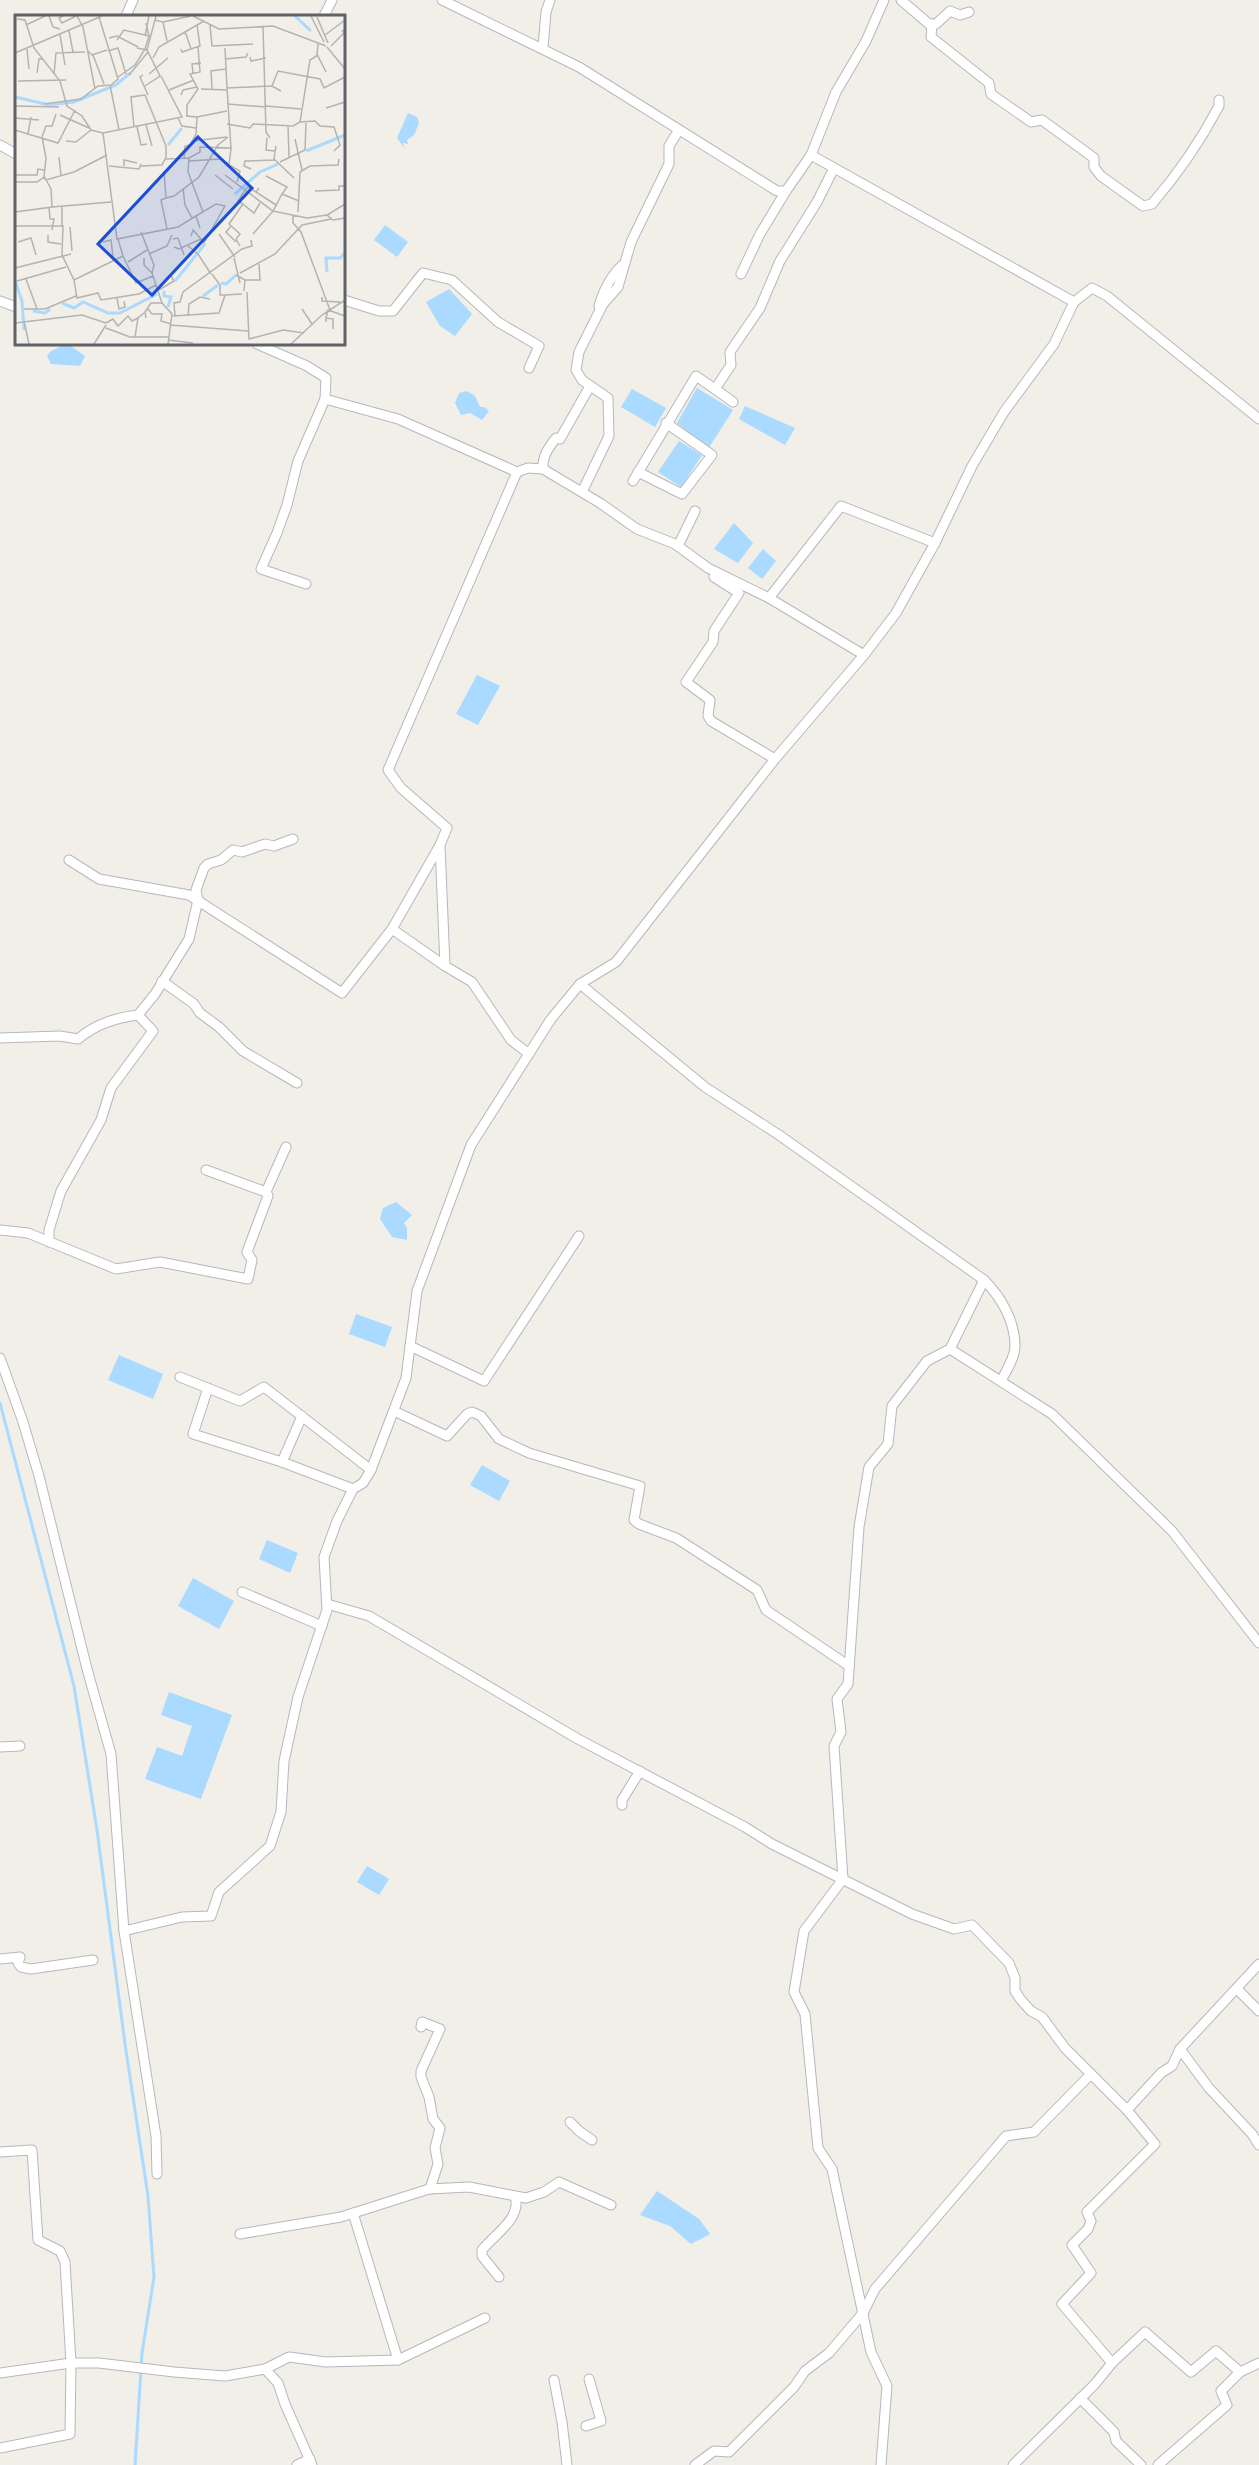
<svg xmlns="http://www.w3.org/2000/svg" width="1259" height="2465" viewBox="0 0 1259 2465" font-family="'PT Sans',sans-serif">
	<style>
		.water { fill: #aadaff }
		.lines { fill: none; stroke-linecap: round; stroke-linejoin: round }
		.stream { stroke: #aadaff; stroke-width: 3 }
		.street-casing { stroke: #b5b8bc; stroke-width: 11 }
		.street { stroke: #fff; stroke-width: 9 }
		.inset-river { fill: none; stroke: #aadaff; stroke-width: 3 }
		.inset-road { fill: none; stroke: #b3b3b1; stroke-width: 1.5 }
		.view { fill: #1d4ed8; fill-opacity: 0.15; stroke: #1d4ed8; stroke-width: 3 }
		.inset-edge { fill: none; stroke: #5f6368; stroke-width: 3 }
	</style>
	<rect width="100%" height="100%" fill="#f1efe8"/>
	<g class="water">
		<path d="M 408,113 L 417,117 L 419,123 L 414,135 L 407,140 L 408,144 L 403,143 L 405,149 L 397,138 Z"/>
		<path d="M 385,225 L 408,242 L 397,257 L 374,240 Z"/>
		<path d="M 449,289 L 472,314 L 455,336 L 440,326 L 426,302 Z"/>
		<path d="M 62,344 L 68,344 L 85,356 L 80,366 L 51,364 L 47,356 L 51,351 L 62,346 Z"/>
		<path d="M 697,388 L 733,410 L 708,449 L 677,423 Z"/>
		<path d="M 632,389 L 666,408 L 655,427 L 621,407 Z"/>
		<path d="M 467,391 L 475,396 L 480,407 L 484,407 L 489,411 L 482,420 L 470,413 L 461,415 L 455,403 L 459,393 Z"/>
		<path d="M 745,406 L 795,428 L 785,445 L 739,419 Z"/>
		<path d="M 679,441 L 702,455 L 681,487 L 658,472 Z"/>
		<path d="M 734,523 L 753,543 L 738,563 L 714,549 Z"/>
		<path d="M 763,549 L 776,561 L 762,579 L 748,568 Z"/>
		<path d="M 477,675 L 500,686 L 478,725 L 456,714 Z"/>
		<path d="M 396,1202 L 412,1215 L 404,1223 L 407,1228 L 407,1240 L 392,1237 L 380,1219 L 383,1208 Z"/>
		<path d="M 356,1314 L 392,1327 L 385,1347 L 349,1334 Z"/>
		<path d="M 119,1355 L 163,1374 L 153,1399 L 108,1380 Z"/>
		<path d="M 482,1465 L 510,1481 L 499,1501 L 470,1485 Z"/>
		<path d="M 267,1540 L 298,1553 L 290,1573 L 259,1559 Z"/>
		<path d="M 193,1578 L 234,1601 L 219,1629 L 178,1606 Z"/>
		<path d="M 169,1692 L 232,1715 L 201,1799 L 145,1779 L 157,1747 L 182,1756 L 192,1726 L 161,1715 Z"/>
		<path d="M 367,1866 L 389,1879 L 379,1895 L 357,1882 Z"/>
		<path d="M 657,2191 L 699,2219 L 710,2234 L 691,2244 L 670,2226 L 640,2215 Z"/>
	</g>
	<g class="lines">
		<path class="stream" d="M 0,1403 L 74,1686 L 97,1830 L 125,2044 L 148,2196 L 154,2277 L 142,2353 L 135,2465"/>
		<g class="street-casing">
			<g id="street">
				<path d="M 442,0 L 579,67 L 777,191 L 786,191 L 811,155"/>
				<path d="M 884,0 L 866,41 L 836,92 L 811,155 L 1074,302"/>
				<path d="M 901,0 L 929,24 L 936,24 L 950,11 L 960,15 L 969,12"/>
				<path d="M 126,16 L 133,0"/>
				<path d="M 324,16 L 332,0"/>
				<path d="M 932,24 L 931,37 L 989,83 L 991,94 L 1031,122 L 1042,120 L 1094,158 L 1094,167 L 1101,176 L 1143,206 L 1152,204 C 1177,175 1201,140 1219,106 L 1219,100"/>
				<path d="M 543,48 L 546,12 L 550,0"/>
				<path d="M 0,145 L 16,154"/>
				<path d="M 741,274 L 760,234 L 786,191"/>
				<path d="M 344,300 L 379,311 L 393,311 L 423,273 L 452,280 L 498,322 L 539,346 L 529,368"/>
				<path d="M 0,301 L 16,307"/>
				<path d="M 599,306 C 604,289 611,274 625,263"/>
				<path d="M 257,344 L 307,366 L 326,378 L 325,399 L 398,419 L 517,472 L 528,468 L 543,469 L 600,503 L 637,529 L 675,544 L 708,568 L 769,598 L 864,655"/>
				<path d="M 733,402 L 715,389 L 731,365 L 730,352 L 760,308 L 780,261 L 817,202 L 834,168"/>
				<path d="M 543,469 C 542,456 549,447 556,438 L 560,439 L 590,386"/>
				<path d="M 638,472 L 682,494 L 712,455 L 666,423"/>
				<path d="M 633,481 L 696,376 L 715,389"/>
				<path d="M 582,492 L 609,436 L 608,398 L 582,380 L 576,370 L 579,352 L 603,304 L 618,287 L 631,242 L 669,164 L 669,146 L 679,130"/>
				<path d="M 678,546 L 695,511"/>
				<path d="M 714,577 L 739,593 L 714,631 L 713,642 L 686,682 L 710,700 L 708,716 L 711,721 L 775,759"/>
				<path d="M 306,584 L 261,569 L 277,533 L 287,505 L 298,461 L 325,399"/>
				<path d="M 769,598 L 841,506 L 935,543"/>
				<path d="M 440,845 L 445,966 L 472,982 L 511,1040 L 529,1054"/>
				<path d="M 69,860 L 99,879 L 189,895 L 342,993 L 392,929"/>
				<path d="M 445,966 L 392,929 L 440,845 L 447,828 L 401,788 L 388,770 L 517,472"/>
				<path d="M 162,981 L 194,1004 L 200,1013 L 219,1027 L 243,1051 L 297,1083"/>
				<path d="M 580,984 L 705,1087 L 779,1135 L 984,1280 C 1001,1297 1015,1321 1015,1346 C 1015,1358 1006,1371 1001,1381"/>
				<path d="M 0,1038 L 60,1036 L 78,1039 C 96,1024 115,1018 138,1015"/>
				<path d="M 266,1192 L 286,1147"/>
				<path d="M 0,1230 L 28,1233 L 116,1269 L 160,1262 L 248,1279 L 252,1260 L 247,1252 L 268,1196 L 266,1192 L 206,1170"/>
				<path d="M 49,1242 L 49,1230 L 61,1191 L 101,1120 L 111,1088 L 153,1031 L 138,1015 L 155,994 L 189,939 L 198,900 L 196,890 L 204,868 L 208,864 L 221,860 L 233,850 L 242,852 L 265,844 L 274,846 L 293,839"/>
				<path d="M 984,1280 L 950,1349 L 1052,1414 L 1172,1531 L 1259,1643"/>
				<path d="M 410,1346 L 484,1381 L 579,1236"/>
				<path d="M 0,1358 L 23,1422 L 39,1476 L 87,1669 L 111,1754 L 124,1931 L 182,1917 L 211,1916 L 219,1892 L 270,1846 L 281,1812 L 284,1761 L 298,1697 L 327,1610 L 324,1557 L 337,1521 L 353,1489 L 363,1483 L 371,1470"/>
				<path d="M 180,1377 L 240,1401 L 264,1387 L 371,1470 L 406,1378 L 417,1291 L 471,1145 L 551,1019 L 580,984 L 616,962 L 775,759 L 864,655 L 896,613 L 935,543 L 972,466 L 1004,412 L 1054,344 L 1074,302 L 1092,288 L 1107,296 L 1259,419"/>
				<path d="M 208,1388 L 193,1434 L 282,1462 L 353,1489"/>
				<path d="M 394,1411 L 447,1436 L 467,1414 L 472,1412 L 481,1416 L 499,1439 L 529,1453 L 640,1486 L 634,1520 L 639,1524 L 676,1538 L 757,1590 L 766,1610 L 849,1666"/>
				<path d="M 282,1462 L 302,1416"/>
				<path d="M 242,1592 L 322,1626"/>
				<path d="M 327,1604 L 369,1616 L 578,1739 L 745,1827 L 772,1844 L 912,1914 L 954,1929 L 972,1925 L 1009,1963 L 1015,1978 L 1015,1991 L 1021,2000 L 1031,2011 L 1042,2017 L 1065,2048 L 1127,2110 L 1161,2073 L 1172,2066 L 1180,2049 L 1259,1964"/>
				<path d="M 0,1747 L 20,1746"/>
				<path d="M 622,1805 L 622,1800 L 640,1771"/>
				<path d="M 124,1931 L 156,2136 L 157,2174"/>
				<path d="M 0,1959 L 20,1957 L 18,1963 L 21,1967 L 31,1969 L 93,1960"/>
				<path d="M 1237,1989 L 1259,2011"/>
				<path d="M 421,2027 L 422,2022 L 440,2029 L 421,2071 L 421,2077 L 429,2097 L 433,2119 L 440,2128 L 435,2148 L 438,2164 L 430,2189"/>
				<path d="M 1180,2049 L 1209,2088 L 1252,2134 L 1259,2145"/>
				<path d="M 570,2122 L 579,2131 L 592,2140"/>
				<path d="M 0,2152 L 32,2150 L 38,2240 L 60,2251 L 65,2262 L 71,2363 L 0,2373"/>
				<path d="M 353,2213 L 398,2360"/>
				<path d="M 240,2234 L 341,2217 L 429,2189 L 469,2187 L 526,2198 L 544,2192 L 559,2182 L 611,2205"/>
				<path d="M 499,2277 L 482,2256 L 482,2250 C 495,2234 522,2218 515,2196"/>
				<path d="M 1112,2363 L 1145,2332 L 1191,2372 L 1216,2351 L 1240,2372"/>
				<path d="M 265,2369 L 278,2383 L 285,2404 L 312,2465"/>
				<path d="M 554,2380 L 562,2422 L 567,2465"/>
				<path d="M 1080,2398 L 1114,2432 L 1116,2441 L 1141,2465"/>
				<path d="M 586,2426 L 601,2421 L 589,2379"/>
				<path d="M 0,2448 L 70,2434 L 71,2363 L 99,2363 L 174,2372 L 225,2376 L 265,2369 L 289,2357 L 326,2362 L 398,2360 L 485,2318"/>
				<path d="M 297,2465 L 310,2459"/>
				<path d="M 695,2465 L 714,2451 L 729,2452 L 794,2387 L 805,2371 L 829,2353 L 863,2313 L 875,2289 L 1006,2136 L 1034,2132 L 1091,2074"/>
				<path d="M 881,2465 L 887,2386 L 871,2352 L 832,2169 L 818,2148 L 805,2014 L 794,1992 L 804,1931 L 843,1879 L 834,1746 L 841,1732 L 837,1699 L 848,1684 L 859,1527 L 869,1467 L 888,1444 L 892,1406 L 927,1361 L 950,1349"/>
				<path d="M 1013,2465 L 1095,2384 L 1112,2363 L 1062,2304 L 1091,2273 L 1072,2245 L 1088,2229 L 1091,2221 L 1087,2212 L 1155,2144 L 1127,2110"/>
				<path d="M 1158,2465 L 1227,2405 L 1221,2391 L 1240,2372 L 1259,2363"/>
			</g>
		</g>
		<use href="#street" class="street"/>
	</g>
	<g transform="translate(15 15)">
		<rect width="330" height="330" fill="#f1efe8"/>
		<path class="inset-river" d="M 280,1 L 296,16M 0,82 L 34,90 L 59,87 L 101,70 L 115,58M 153,130 L 167,113M 291,136 L 330,120M 220,179 L 245,157 L 263,149M 312,257 L 311,243 L 325,243 L 330,238M 0,266 L 7,286 L 9,315M 160,266 L 190,229M 206,268 L 211,269 L 221,260M 149,276 L 149,281 L 156,282 L 153,292M 188,281 L 203,270M 47,288 L 59,293 L 68,287 L 93,298 L 105,298 L 142,279M 18,296 L 30,298 L 35,294"/>
		<path class="inset-road" d="M 34,1 L 38,12 L 45,14M 48,1 L 44,3 L 47,8 L 61,1M 62,1 L 68,12 L 80,74M 178,1 L 204,14 L 258,11 L 311,31M 296,1 L 309,27M 302,2 L 313,28M 2,4 L 10,5 L 19,33 L 45,66 L 52,91 L 67,101 L 76,115 L 88,118 L 102,224 L 163,212 L 181,201 L 185,213M 140,5 L 148,7 L 152,26M 148,7 L 176,1M 11,10 L 30,1M 195,10 L 197,31 L 238,29M 248,11 L 251,117 L 255,123M 54,16 L 58,37M 170,16 L 176,34M 45,20 L 50,50M 310,20 L 330,5M 130,21 L 134,1M 94,23 L 102,21 L 123,32M 102,25 L 109,15 L 134,21M 303,29 L 302,39 L 311,57M 316,31 L 329,18 L 327,15M 312,32 L 330,54M 122,33 L 132,35 L 145,61 L 130,71M 210,33 L 212,73M 12,34 L 14,54M 166,34 L 167,37 L 185,31 L 182,10M 132,35 L 141,1M 73,36 L 77,40 L 92,35M 93,36 L 103,33 L 111,59M 0,38 L 87,1M 78,40 L 89,69M 303,40 L 295,45 L 285,107 L 300,106 L 305,111 L 319,112 L 325,130 L 319,136M 235,42 L 236,46 L 251,43M 138,43 L 144,32 L 189,6M 210,44 L 231,42 L 233,38M 22,58 L 24,44 L 28,44M 178,58 L 177,49 L 186,48M 39,59 L 41,38 L 70,37M 134,59 L 153,43M 114,60 L 133,37M 128,60 L 125,62 L 133,80M 103,62 L 120,50 L 130,34 L 134,21 L 131,8M 3,66 L 51,65M 95,70 L 104,115M 257,71 L 263,56 L 305,64 L 309,73 L 330,62M 186,74 L 212,75M 197,74 L 196,56 L 211,54M 154,75 L 179,65M 166,80 L 168,75 L 182,72M 29,89 L 66,84 L 83,71 L 96,70 L 103,64 L 84,2M 212,89 L 251,92M 0,91 L 44,92M 251,91 L 286,94M 311,93 L 330,87M 45,100 L 74,113M 172,101 L 172,90 L 183,74 L 175,59 L 185,57 L 183,32M 182,102 L 212,96M 0,103 L 24,105M 163,103 L 167,111 L 181,113M 212,109 L 235,113 L 238,109 L 278,111 L 285,107M 131,110 L 137,131M 273,110 L 274,142M 119,112 L 116,82 L 130,80 L 151,131 L 151,142 L 147,150 L 126,151M 122,112 L 126,130 L 132,129M 0,115 L 13,119 L 16,102M 88,118 L 167,102 L 146,61M 13,119 L 43,128 L 60,95M 27,122 L 31,111 L 37,111 L 41,99M 252,123 L 251,135 L 260,136M 280,124 L 287,155M 51,126 L 61,127 L 76,115M 177,126 L 212,122M 261,131 L 259,144 L 279,163M 216,133 L 212,73 L 257,71 L 266,76M 44,142 L 46,161M 169,143 L 170,131 L 175,130 L 181,119 L 182,102 L 171,101M 174,143 L 185,137 L 185,132 L 216,133 L 214,150 L 225,156 L 222,167M 151,144 L 174,143 L 173,157 L 188,197M 174,146 L 205,144 L 214,149M 265,147 L 290,135 L 291,108M 94,151 L 124,154 L 126,149M 109,151 L 109,145 L 122,148M 236,154 L 229,151 L 230,146 L 260,145M 149,156 L 151,183 L 146,185 L 152,214M 0,160 L 22,160 L 23,154 L 29,155M 200,160 L 218,174M 210,160 L 230,175 L 233,172 L 241,177 L 244,173M 251,161 L 272,172 L 267,179M 29,163 L 31,165 L 59,157 L 92,140M 0,167 L 22,167 L 29,162 L 31,143 L 27,122M 168,173 L 170,190 L 177,203M 300,176 L 324,175 L 324,171 L 330,171M 241,177 L 261,190M 151,183 L 159,181 L 184,162 L 203,130 L 213,122M 228,189 L 239,198 L 245,188M 330,189 L 312,200 L 318,205 L 330,203M 34,192 L 35,204 L 39,204 L 37,215M 37,192 L 96,187M 0,197 L 37,192 L 36,174 L 29,161M 283,197 L 285,157 L 295,151 L 323,150 L 324,144M 278,200 L 278,208 L 286,217 L 315,295M 48,210 L 47,240 L 59,265 L 108,241 L 103,224M 0,211 L 47,211 L 47,191M 216,211 L 211,217 L 221,227M 55,212 L 57,236M 126,217 L 139,250 L 137,258 L 147,288 L 157,299 L 153,329M 204,219 L 220,242M 238,219 L 258,196 L 292,203 L 312,200M 33,220 L 33,227 L 46,229M 176,221 L 178,215 L 186,224M 158,224 L 163,223 L 169,240M 3,227 L 16,223 L 21,240M 88,227 L 96,225 L 98,242M 173,231 L 183,239 L 196,259M 225,231 L 221,224 L 225,219 L 214,209 L 228,189 L 223,186 L 230,175 L 258,196 L 267,179 L 284,186M 159,232 L 164,234 L 186,224 L 189,228 L 210,191 L 201,189 L 181,201M 134,239 L 152,231 L 157,220M 108,241 L 121,268 L 138,261M 129,243 L 129,250 L 137,258M 219,243 L 225,268M 113,247 L 132,235M 0,253 L 56,239M 225,258 L 260,239 L 287,210 L 316,204M 197,259 L 205,270 L 205,280 L 210,280M 221,260 L 230,265 L 229,276M 11,264 L 22,294M 59,265 L 62,283 L 83,278 L 86,285 L 124,279 L 141,270M 230,265 L 245,265 L 244,249M 2,266 L 51,252M 144,275 L 159,266 L 156,261M 232,277 L 234,324 L 268,315 L 289,318M 307,282 L 307,286 L 325,287M 102,283 L 104,294 L 110,292 L 109,286M 9,294 L 30,294 L 61,281M 133,294 L 137,299 L 147,299 L 146,306 L 156,309M 287,294 L 297,309M 158,301 L 204,298 L 210,280 L 227,279M 160,301 L 159,288 L 165,287 L 168,277 L 227,234 L 237,231 L 236,225M 173,301 L 174,289 L 185,282 L 195,284M 131,303 L 130,297 L 136,288 L 147,288M 311,303 L 313,295 L 330,301M 9,306 L 14,329M 311,307 L 311,303 L 318,304 L 318,314M 0,308 L 67,300 L 91,308M 91,308 L 98,304 L 103,311 L 113,301 L 117,306 L 123,303M 155,310 L 233,316M 91,313 L 115,322 L 154,322M 120,322 L 123,303 L 129,298M 153,325 L 178,328M 79,329 L 91,310M 276,329 L 307,300 L 330,285"/>
		<path class="view" d="M 183,122 L 237,173 L 137,280 L 83,229 Z"/>
		<rect width="330" height="330" class="inset-edge"/>
	</g>
</svg>
